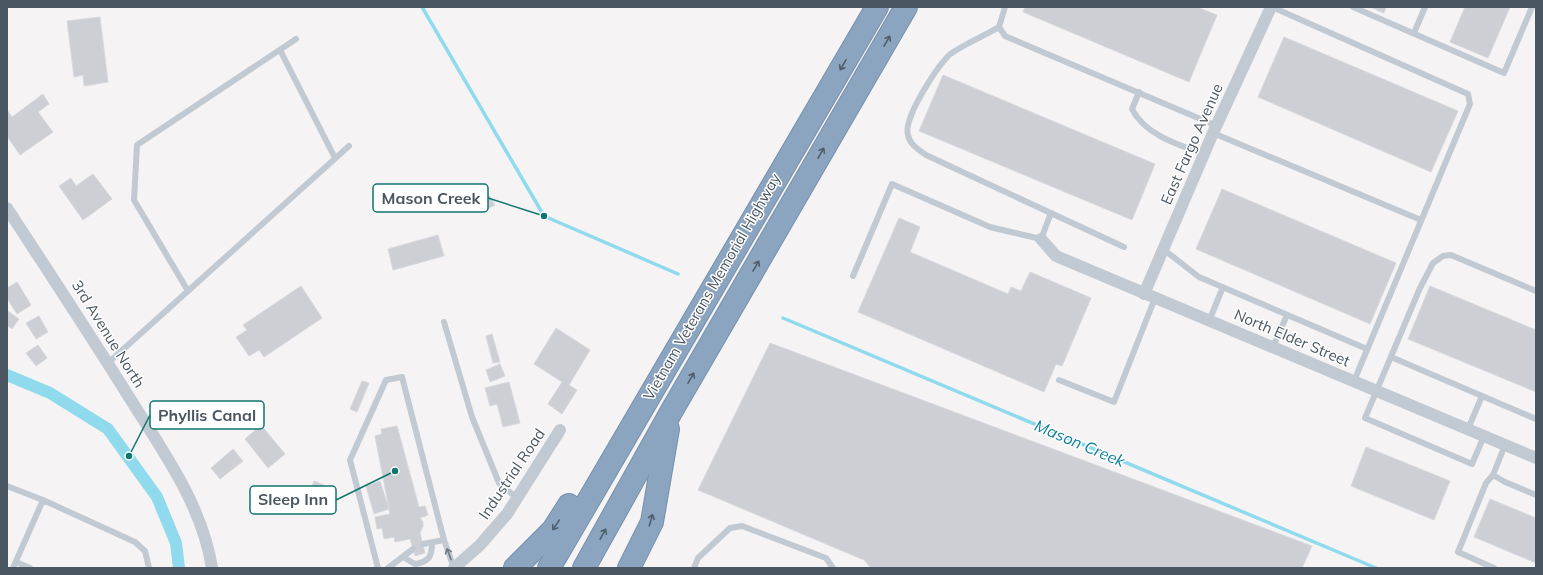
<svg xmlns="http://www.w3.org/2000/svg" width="1543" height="575" viewBox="0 0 1543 575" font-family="Mulish,sans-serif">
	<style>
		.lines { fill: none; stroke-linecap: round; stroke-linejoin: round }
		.stream { stroke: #90daee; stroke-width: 3.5 }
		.canal { stroke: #90daee; stroke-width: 12 }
		.building { fill: #cdcfd5; stroke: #d7d9de }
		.highway-casing { stroke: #7690ad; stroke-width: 24 }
		.lane { stroke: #c1cad2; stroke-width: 6 }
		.street { stroke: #c1cad2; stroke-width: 12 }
		.highway { stroke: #8ba5c1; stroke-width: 22 }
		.oneway { stroke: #505e6b }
		.oneway2 { stroke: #6e7983 }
		.labels { text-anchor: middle; stroke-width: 3; stroke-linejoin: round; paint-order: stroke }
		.street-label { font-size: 15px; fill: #4a5661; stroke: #fff }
		.water-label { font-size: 16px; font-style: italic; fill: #0c7c9b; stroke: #fff }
		.leader { fill: none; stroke: #0f766e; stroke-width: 1.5 }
		.callout-dot { fill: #0f766e; stroke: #fff; stroke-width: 1.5 }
		.callout { fill: #fff; stroke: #0f766e; stroke-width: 1.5 }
		.callout-label { font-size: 16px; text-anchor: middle; font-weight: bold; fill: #4a5661 }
	</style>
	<rect width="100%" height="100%" fill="#f5f3f3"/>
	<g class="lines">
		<g class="stream">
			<path d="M 422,7 L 544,216 L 678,274"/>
			<path d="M 783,318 L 1376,568"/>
		</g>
		<path class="canal" d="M 7,375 L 50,393 L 108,429 L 157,497 L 176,543 L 179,568"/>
	</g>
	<g class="building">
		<path d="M 1025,7 L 1197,7 L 1217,15 L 1189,82 L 1023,12 Z"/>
		<path d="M 1370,7 L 1386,7 L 1384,13 Z"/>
		<path d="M 1465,7 L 1510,7 L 1488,58 L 1450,42 Z"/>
		<path d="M 100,17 L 108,82 L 84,86 L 83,75 L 74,77 L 67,21 Z"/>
		<path d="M 1284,37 L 1458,111 L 1431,172 L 1258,97 Z"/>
		<path d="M 943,75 L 1155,164 L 1132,220 L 919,131 Z"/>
		<path d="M 43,94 L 49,104 L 38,112 L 53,132 L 20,155 L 7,136 L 7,110 L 12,117 Z"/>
		<path d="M 93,174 L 112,199 L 83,220 L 59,186 L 71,178 L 76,186 Z"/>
		<path d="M 1222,189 L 1396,263 L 1370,324 L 1196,249 Z"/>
		<path d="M 487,192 L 495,205 L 482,212 L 474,199 Z"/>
		<path d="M 899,218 L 920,227 L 910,252 L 1008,294 L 1011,287 L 1021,291 L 1030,272 L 1091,298 L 1062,366 L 1056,364 L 1044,392 L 858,312 Z"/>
		<path d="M 438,235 L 444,256 L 393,270 L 388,249 Z"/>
		<path d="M 17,282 L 31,305 L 17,314 L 7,298 L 7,288 Z"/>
		<path d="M 301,286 L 322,318 L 264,357 L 259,350 L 249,356 L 236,337 L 247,330 L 243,325 Z"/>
		<path d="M 1430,286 L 1536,330 L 1536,392 L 1408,339 Z"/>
		<path d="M 8,311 L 19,319 L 12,329 L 7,325 Z"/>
		<path d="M 39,316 L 48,332 L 36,339 L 26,323 Z"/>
		<path d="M 556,328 L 590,350 L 569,385 L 577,390 L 562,414 L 548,404 L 562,382 L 534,364 Z"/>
		<path d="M 492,334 L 500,362 L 493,363 L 486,336 Z"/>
		<path d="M 770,343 L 1312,546 L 1302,568 L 871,568 L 864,560 L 698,490 Z"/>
		<path d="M 38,345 L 47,358 L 36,366 L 26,353 Z"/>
		<path d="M 500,364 L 505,376 L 490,382 L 486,370 Z"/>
		<path d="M 362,381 L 369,383 L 357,412 L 350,409 Z"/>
		<path d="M 509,382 L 520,423 L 503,427 L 497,404 L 490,406 L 485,388 Z"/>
		<path d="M 261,425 L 285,454 L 268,468 L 245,439 Z"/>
		<path d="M 397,426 L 419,507 L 425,506 L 428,515 L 420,518 L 423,522 L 423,526 L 420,533 L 425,553 L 415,556 L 410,539 L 395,542 L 394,537 L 384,539 L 382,528 L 377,529 L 375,517 L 390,514 L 375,436 L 382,434 L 381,429 Z"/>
		<path d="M 1366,447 L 1450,481 L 1434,520 L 1351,486 Z"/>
		<path d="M 233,449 L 243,461 L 220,479 L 211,468 Z"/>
		<path d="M 314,481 L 324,485 L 319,496 L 310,492 Z"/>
		<path d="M 380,481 L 389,509 L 374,514 L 366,486 Z"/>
		<path d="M 1490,499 L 1536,518 L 1536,563 L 1474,537 Z"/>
	</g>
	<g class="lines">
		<g class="highway-casing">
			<g id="highway">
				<path d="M 515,568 L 553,530 L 569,505"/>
				<path d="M 549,568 L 877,7"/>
				<path d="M 584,568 L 671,412 L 906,7"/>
				<path d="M 629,568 L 652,522 L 668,429"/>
			</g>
		</g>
		<g class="lane">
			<path d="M 1005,7 L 999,27 L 1005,36 L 1217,126"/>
			<path d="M 1272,7 L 1468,94 L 1470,104 L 1354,381"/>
			<path d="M 1353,7 L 1504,73 L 1532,7"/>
			<path d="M 999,27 C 988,34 956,48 948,56 C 936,69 903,118 908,135 C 910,145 918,149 926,155 L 1124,247"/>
			<path d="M 1414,33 L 1425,7"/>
			<path d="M 280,50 L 335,158"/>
			<path d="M 1139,92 L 1132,109 C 1145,135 1179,145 1204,154"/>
			<path d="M 1213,133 L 1421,220"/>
			<path d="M 1163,249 L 1199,277 L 1367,349"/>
			<path d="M 853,276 L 892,184 L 990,227 L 1041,239 L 1051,213"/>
			<path d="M 188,291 L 134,200 L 137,145 L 296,39"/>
			<path d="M 1209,321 L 1223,287"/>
			<path d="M 444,322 L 472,417 L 499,483 L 517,498"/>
			<path d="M 1273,347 L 1287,315"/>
			<path d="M 1391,357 L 1536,419"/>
			<path d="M 108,363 L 349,146"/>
			<path d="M 1059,380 L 1114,402 L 1155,298"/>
			<path d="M 1468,429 L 1482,396"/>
			<path d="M 1484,436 L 1472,464 L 1365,418 L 1420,288 L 1433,263 L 1443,256 L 1451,255 L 1536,291"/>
			<path d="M 1493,475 L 1505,482 L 1536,495"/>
			<path d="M 7,486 L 43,500"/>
			<path d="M 423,544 L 444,540"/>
			<path d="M 403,557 L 415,564 C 429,562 432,556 432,543"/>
			<path d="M 16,562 L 30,568"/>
			<path d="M 13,568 L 43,500 L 135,542 L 145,551 L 149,568"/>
			<path d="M 378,568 L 350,460 L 386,380 L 402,377 L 444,540 L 454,568"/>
			<path d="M 388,568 L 413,549"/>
			<path d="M 694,568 L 698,558 L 730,528 L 742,526 L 826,558 L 833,568"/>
			<path d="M 1494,568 L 1458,552 L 1486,483 L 1493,475 L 1505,445"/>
		</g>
		<g class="street">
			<path d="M 7,208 C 48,271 89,333 129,397 C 162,450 202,504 212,568"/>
			<path d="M 1041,239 L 1056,256 L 1536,458"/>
			<path d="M 1144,294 L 1213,133 L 1271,7"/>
			<path d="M 454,568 L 480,545 L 507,514 L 560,430"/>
		</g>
		<use href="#highway" class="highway"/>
	</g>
	<defs><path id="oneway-shaft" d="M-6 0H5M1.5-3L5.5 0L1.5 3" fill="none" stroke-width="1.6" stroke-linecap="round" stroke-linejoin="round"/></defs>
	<g class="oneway">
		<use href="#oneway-shaft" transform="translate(887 41) rotate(-60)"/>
		<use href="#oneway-shaft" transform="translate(843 65) rotate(120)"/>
		<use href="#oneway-shaft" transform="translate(821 153) rotate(-60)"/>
		<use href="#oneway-shaft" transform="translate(756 266) rotate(-60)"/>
		<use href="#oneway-shaft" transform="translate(691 378) rotate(-60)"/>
		<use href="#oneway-shaft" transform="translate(651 520) rotate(-74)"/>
		<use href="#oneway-shaft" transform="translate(556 525) rotate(124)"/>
		<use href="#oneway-shaft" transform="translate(603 534) rotate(-61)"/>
	</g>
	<use class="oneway2" href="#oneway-shaft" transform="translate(449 554) rotate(-110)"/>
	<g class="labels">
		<g class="street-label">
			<text transform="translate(1192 144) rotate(-66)" y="5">East Fargo Avenue</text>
			<text transform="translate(712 287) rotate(-60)" y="5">Vietnam Veterans Memorial Highway</text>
			<text transform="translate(108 334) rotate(58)" y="5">3rd Avenue North</text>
			<text transform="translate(1292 338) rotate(23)" y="5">North Elder Street</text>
			<text transform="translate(512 474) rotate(-56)" y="5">Industrial Road</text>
		</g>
		<g class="water-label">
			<text transform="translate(1080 443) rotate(23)" y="6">Mason Creek</text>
		</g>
	</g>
	<path class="leader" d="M544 216L488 198M129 456L150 415M395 471L336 500"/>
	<g class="callout-dot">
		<circle cx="544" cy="216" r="4"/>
		<circle cx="129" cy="456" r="4"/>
		<circle cx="395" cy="471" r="4"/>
	</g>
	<g class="callout">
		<rect x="373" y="184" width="115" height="28" rx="4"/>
		<rect x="150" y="401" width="114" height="28" rx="4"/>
		<rect x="250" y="486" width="86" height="28" rx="4"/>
	</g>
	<g class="callout-label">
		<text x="431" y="204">Mason Creek</text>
		<text x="207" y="421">Phyllis Canal</text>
		<text x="293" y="505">Sleep Inn</text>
	</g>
	<rect width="1543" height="575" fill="none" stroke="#4a5661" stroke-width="16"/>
</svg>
